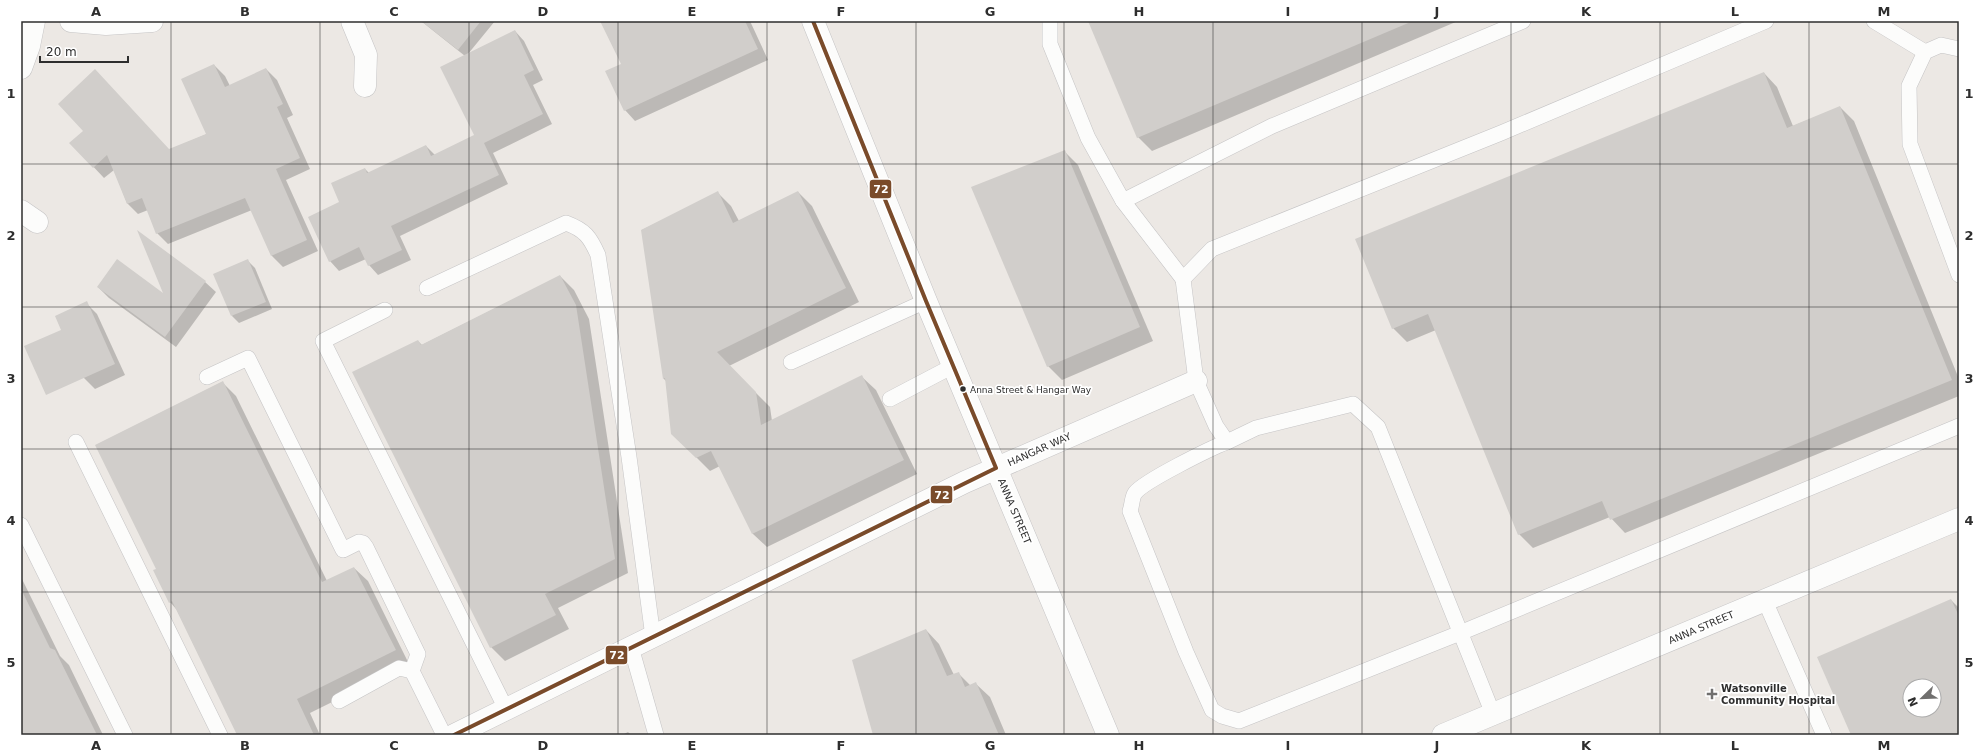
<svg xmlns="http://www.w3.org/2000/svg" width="1980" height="756" viewBox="0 0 1980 756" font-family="'DejaVu Sans',sans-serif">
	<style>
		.shadow { fill: #0003; fill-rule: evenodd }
		.building { fill: #d1cecb; fill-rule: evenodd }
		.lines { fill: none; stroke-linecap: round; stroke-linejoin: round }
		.service-casing { stroke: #c5c4c5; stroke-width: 16 }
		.minor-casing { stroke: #c5c4c5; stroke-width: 23 }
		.service { stroke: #fcfcfb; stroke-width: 15 }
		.minor { stroke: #fcfcfb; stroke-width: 22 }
		.bus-1-casing { stroke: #fff; stroke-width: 7 }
		.bus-1 { stroke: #7a4b2a; stroke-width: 4 }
		.grid { fill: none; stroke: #2e2e2e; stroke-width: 1; stroke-opacity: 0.55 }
		.bus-dot { fill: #2e2e2e; stroke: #fff; stroke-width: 1.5 }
		.poi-dot { fill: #706f6e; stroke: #fff; stroke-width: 1.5 }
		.labels { text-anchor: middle; stroke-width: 3.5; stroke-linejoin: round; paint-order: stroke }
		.bus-label { font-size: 9px; fill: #2e2e2e; stroke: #fff; text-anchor: start }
		.street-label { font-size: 10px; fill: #2e2e2e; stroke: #fff }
		.poi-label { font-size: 10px; font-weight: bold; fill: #2e2e2e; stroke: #fff; text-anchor: start }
		.line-badge { stroke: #fff; stroke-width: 1.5 }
		.badge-label { font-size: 11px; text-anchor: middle; font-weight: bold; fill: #fff }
		.neatline { fill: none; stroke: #2e2e2e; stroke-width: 1.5 }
		.grid-label { font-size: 13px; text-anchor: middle; font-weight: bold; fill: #2e2e2e }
	</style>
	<rect width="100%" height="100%" fill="#ece8e4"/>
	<g class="shadow">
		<path d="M 421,21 L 495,21 L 468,54 L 515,31 L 524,41 L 543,80 L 533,85 L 552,124 L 493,153 L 508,184 L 400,236 L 411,260 L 378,275 L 369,265 L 366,259 L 339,271 L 330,261 L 340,203 L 365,169 L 369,173 L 426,146 L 435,155 L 476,135 L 465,56 Z"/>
		<path d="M 601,21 L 750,21 L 768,60 L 635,121 L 625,110 L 622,64 Z"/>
		<path d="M 1089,21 L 1458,21 L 1152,151 L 1138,137 Z"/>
		<path d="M 214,65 L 225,76 L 230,86 L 266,69 L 277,80 L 293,115 L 287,118 L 310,169 L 286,180 L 318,251 L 283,267 L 272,256 L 252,210 L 168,244 L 157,233 L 148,210 L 138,214 L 127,203 L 114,170 L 104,178 L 71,143 L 169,150 L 207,134 Z"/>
		<path d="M 1764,73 L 1777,87 L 1793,126 L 1840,107 L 1854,121 L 1959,379 L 1959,396 L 1625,533 L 1610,517 L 1533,548 L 1519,534 L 1436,330 L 1407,342 L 1393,328 Z"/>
		<path d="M 1065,152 L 1078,165 L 1153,341 L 1062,380 L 1048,366 Z"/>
		<path d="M 798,192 L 812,206 L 859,302 L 729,366 L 770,407 L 772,421 L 862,377 L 876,390 L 917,474 L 767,547 L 753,534 L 720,466 L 710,471 L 672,433 L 666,381 L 664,379 L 642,230 L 718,193 L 731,206 L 739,221 Z"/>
		<path d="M 248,261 L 255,268 L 272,309 L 239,323 L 232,316 Z"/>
		<path d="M 560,276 L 574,290 L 589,319 L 628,573 L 558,608 L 569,629 L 505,661 L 491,647 L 418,341 L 422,345 Z"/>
		<path d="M 205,282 L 216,292 L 176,347 L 109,298 L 98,287 L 165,296 Z"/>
		<path d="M 86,303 L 97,314 L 125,375 L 95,389 L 84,378 Z"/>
		<path d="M 222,382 L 236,396 L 327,581 L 354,568 L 368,581 L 409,664 L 310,713 L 320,735 L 238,735 L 177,610 L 170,602 L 157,570 Z"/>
		<path d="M 21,577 L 60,656 L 69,665 L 103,735 L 21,735 Z"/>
		<path d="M 1951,600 L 1959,608 L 1959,735 L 1852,735 ZM 1910,686 L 1934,686 L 1934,710 L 1910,710 Z"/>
		<path d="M 926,630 L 939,644 L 954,675 L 958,673 L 971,686 L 976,684 L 990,697 L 1006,735 L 874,735 Z"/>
		<path d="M 628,732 L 631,735 L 622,735 Z"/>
	</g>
	<g class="building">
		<path d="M 421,21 L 481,21 L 458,50 Z"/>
		<path d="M 600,21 L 745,21 L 758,49 L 624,111 L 605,71 L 621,64 Z"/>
		<path d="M 1088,21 L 1413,21 L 1137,138 Z"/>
		<path d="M 515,30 L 534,70 L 524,75 L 543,114 L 484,143 L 499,175 L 391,226 L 402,250 L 368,266 L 359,247 L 329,262 L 308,217 L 339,202 L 331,183 L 365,168 L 367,173 L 426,145 L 431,156 L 474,135 L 440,67 Z"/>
		<path d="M 214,64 L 225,87 L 266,68 L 283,104 L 277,107 L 300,158 L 276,169 L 307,240 L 271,256 L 245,198 L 156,234 L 142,198 L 127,204 L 107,155 L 93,168 L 69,143 L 83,131 L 58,104 L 95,69 L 169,149 L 206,134 L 181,79 Z"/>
		<path d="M 1764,72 L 1787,128 L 1840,106 L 1952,380 L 1610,520 L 1602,501 L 1518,535 L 1428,314 L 1392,329 L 1355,239 Z"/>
		<path d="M 1065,150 L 1140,327 L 1047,367 L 971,187 Z"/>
		<path d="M 718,191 L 733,223 L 798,191 L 846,288 L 717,352 L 756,392 L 761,425 L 862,375 L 904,460 L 752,534 L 711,451 L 696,458 L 671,434 L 665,378 L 663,379 L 641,230 Z"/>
		<path d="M 137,230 L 206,281 L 165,337 L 97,287 L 117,259 L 163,293 Z"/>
		<path d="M 248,259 L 266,302 L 231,316 L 213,274 Z"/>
		<path d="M 560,275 L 576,305 L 615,559 L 545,594 L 556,615 L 490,648 L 352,372 L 418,340 L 421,345 Z"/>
		<path d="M 87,301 L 115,364 L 46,395 L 24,346 L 61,330 L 55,316 Z"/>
		<path d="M 223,381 L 322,582 L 354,567 L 396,650 L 297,699 L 314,735 L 237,735 L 172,601 L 169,603 L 153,570 L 156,569 L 95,445 Z"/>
		<path d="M 21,589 L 50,648 L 55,650 L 97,735 L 21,735 Z"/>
		<path d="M 1951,599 L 1959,616 L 1959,735 L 1851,735 L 1817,657 ZM 1910,686 L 1934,686 L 1934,710 L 1910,710 Z"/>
		<path d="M 926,629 L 947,676 L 959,672 L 965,687 L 976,682 L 999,735 L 873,735 L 852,660 Z"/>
	</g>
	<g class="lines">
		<g class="service-casing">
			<g id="service">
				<path d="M 1050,21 L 1050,44 L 1088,138 L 1123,201 L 1183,279"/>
				<path d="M 1874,21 L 1925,52"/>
				<path d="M 1959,49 L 1941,45 L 1925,52 L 1909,86 L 1910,144 L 1959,275"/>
				<path d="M 1123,201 L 1272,126 L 1523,21"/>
				<path d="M 427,288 L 566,223 C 585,230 590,237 598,255 L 629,457 L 653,637"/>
				<path d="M 385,310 L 323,341 L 506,709"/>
				<path d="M 791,362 L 926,301"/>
				<path d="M 207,377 L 248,358 L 343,550 L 359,542 L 363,543 L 366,547 L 418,654 L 412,671"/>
				<path d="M 890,399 L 953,366"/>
				<path d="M 76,442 L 220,735"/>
				<path d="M 1227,442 C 1211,448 1144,481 1135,493 C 1132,497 1132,506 1130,511 L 1186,652 L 1212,710 L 1222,716 L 1239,721 L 1460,633 L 1959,426"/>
				<path d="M 21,525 L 125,735"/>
				<path d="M 1765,601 L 1824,735"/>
				<path d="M 631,647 L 656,735"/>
				<path d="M 339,701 L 399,668 L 412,671 L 444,735"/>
				<path d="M 1493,714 L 1378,427 L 1353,404 L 1256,428 L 1227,442 L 1216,426 L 1196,381 L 1183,279 L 1212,249 L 1501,133 L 1766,21"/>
			</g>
		</g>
		<g class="minor-casing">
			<g id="minor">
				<path d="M 71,21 L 106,24 L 152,21"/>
				<path d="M 352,21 L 366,55 L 365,86"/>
				<path d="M 813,21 L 926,301 L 1108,735"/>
				<path d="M 21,68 L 29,46 L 34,21"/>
				<path d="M 21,211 L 37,222"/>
				<path d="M 454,735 L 965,482 L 1196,381"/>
				<path d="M 1443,735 L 1959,519"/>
			</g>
		</g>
		<use href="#service" class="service"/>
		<use href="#minor" class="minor"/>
		<g class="bus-1-casing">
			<path id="bus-1" d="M 454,735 L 996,468 L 926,301 L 813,21"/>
		</g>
		<use href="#bus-1" class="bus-1"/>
	</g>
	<path class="grid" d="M 171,21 L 171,735M 320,21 L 320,735M 469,21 L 469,735M 618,21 L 618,735M 767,21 L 767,735M 916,21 L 916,735M 1064,21 L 1064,735M 1213,21 L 1213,735M 1362,21 L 1362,735M 1511,21 L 1511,735M 1660,21 L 1660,735M 1809,21 L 1809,735M 21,164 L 1959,164M 21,307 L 1959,307M 21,449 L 1959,449M 21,592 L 1959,592"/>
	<circle class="bus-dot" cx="963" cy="389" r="3.5"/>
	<path class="poi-dot" d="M1710 688h4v4h4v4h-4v4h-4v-4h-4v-4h4z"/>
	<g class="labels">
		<g class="bus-label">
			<text x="970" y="393">Anna Street &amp; Hangar Way</text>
		</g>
		<g class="street-label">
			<text transform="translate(1039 449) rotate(-24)" y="4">HANGAR WAY</text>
			<text transform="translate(1015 511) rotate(67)" y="4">ANNA STREET</text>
			<text transform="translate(1701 627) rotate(-23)" y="4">ANNA STREET</text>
		</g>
		<g class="poi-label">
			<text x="1721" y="692">Watsonville<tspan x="1721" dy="12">Community Hospital</tspan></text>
		</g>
	</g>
	<g class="line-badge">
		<rect x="869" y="179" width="23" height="20" rx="4" fill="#7a4b2a"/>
		<rect x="930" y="485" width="23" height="19" rx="4" fill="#7a4b2a"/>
		<rect x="605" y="645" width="23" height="20" rx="4" fill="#7a4b2a"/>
	</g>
	<g class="badge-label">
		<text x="881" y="193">72</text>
		<text x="942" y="499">72</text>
		<text x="617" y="659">72</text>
	</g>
	<rect width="1980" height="756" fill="none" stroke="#ffffff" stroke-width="44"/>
	<g transform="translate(1922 698) rotate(247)"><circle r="19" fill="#ffffff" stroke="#ababab"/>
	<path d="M0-3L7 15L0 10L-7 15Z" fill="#706f6e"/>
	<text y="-6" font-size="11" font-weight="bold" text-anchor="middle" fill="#2e2e2e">N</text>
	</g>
	<path d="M40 56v6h88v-6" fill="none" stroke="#2e2e2e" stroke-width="2"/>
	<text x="46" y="56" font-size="12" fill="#2e2e2e" stroke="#ffffff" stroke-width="3" paint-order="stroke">20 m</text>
	<rect x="22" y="22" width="1936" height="712" class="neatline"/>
	<g class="grid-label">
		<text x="96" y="16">A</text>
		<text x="245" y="16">B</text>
		<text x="394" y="16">C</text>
		<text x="543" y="16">D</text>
		<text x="692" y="16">E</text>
		<text x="841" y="16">F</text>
		<text x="990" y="16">G</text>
		<text x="1139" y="16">H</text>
		<text x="1288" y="16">I</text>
		<text x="1437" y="16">J</text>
		<text x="1586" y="16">K</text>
		<text x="1735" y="16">L</text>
		<text x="1884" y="16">M</text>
		<text x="11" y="98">1</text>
		<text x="1969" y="98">1</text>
		<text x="11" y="240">2</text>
		<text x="1969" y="240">2</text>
		<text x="11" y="383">3</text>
		<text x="1969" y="383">3</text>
		<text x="11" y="525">4</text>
		<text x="1969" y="525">4</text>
		<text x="11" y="667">5</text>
		<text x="1969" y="667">5</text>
		<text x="96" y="750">A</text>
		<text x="245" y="750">B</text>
		<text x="394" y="750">C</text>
		<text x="543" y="750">D</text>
		<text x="692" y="750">E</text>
		<text x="841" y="750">F</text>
		<text x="990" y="750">G</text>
		<text x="1139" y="750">H</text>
		<text x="1288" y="750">I</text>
		<text x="1437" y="750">J</text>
		<text x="1586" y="750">K</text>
		<text x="1735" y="750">L</text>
		<text x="1884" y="750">M</text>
	</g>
</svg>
